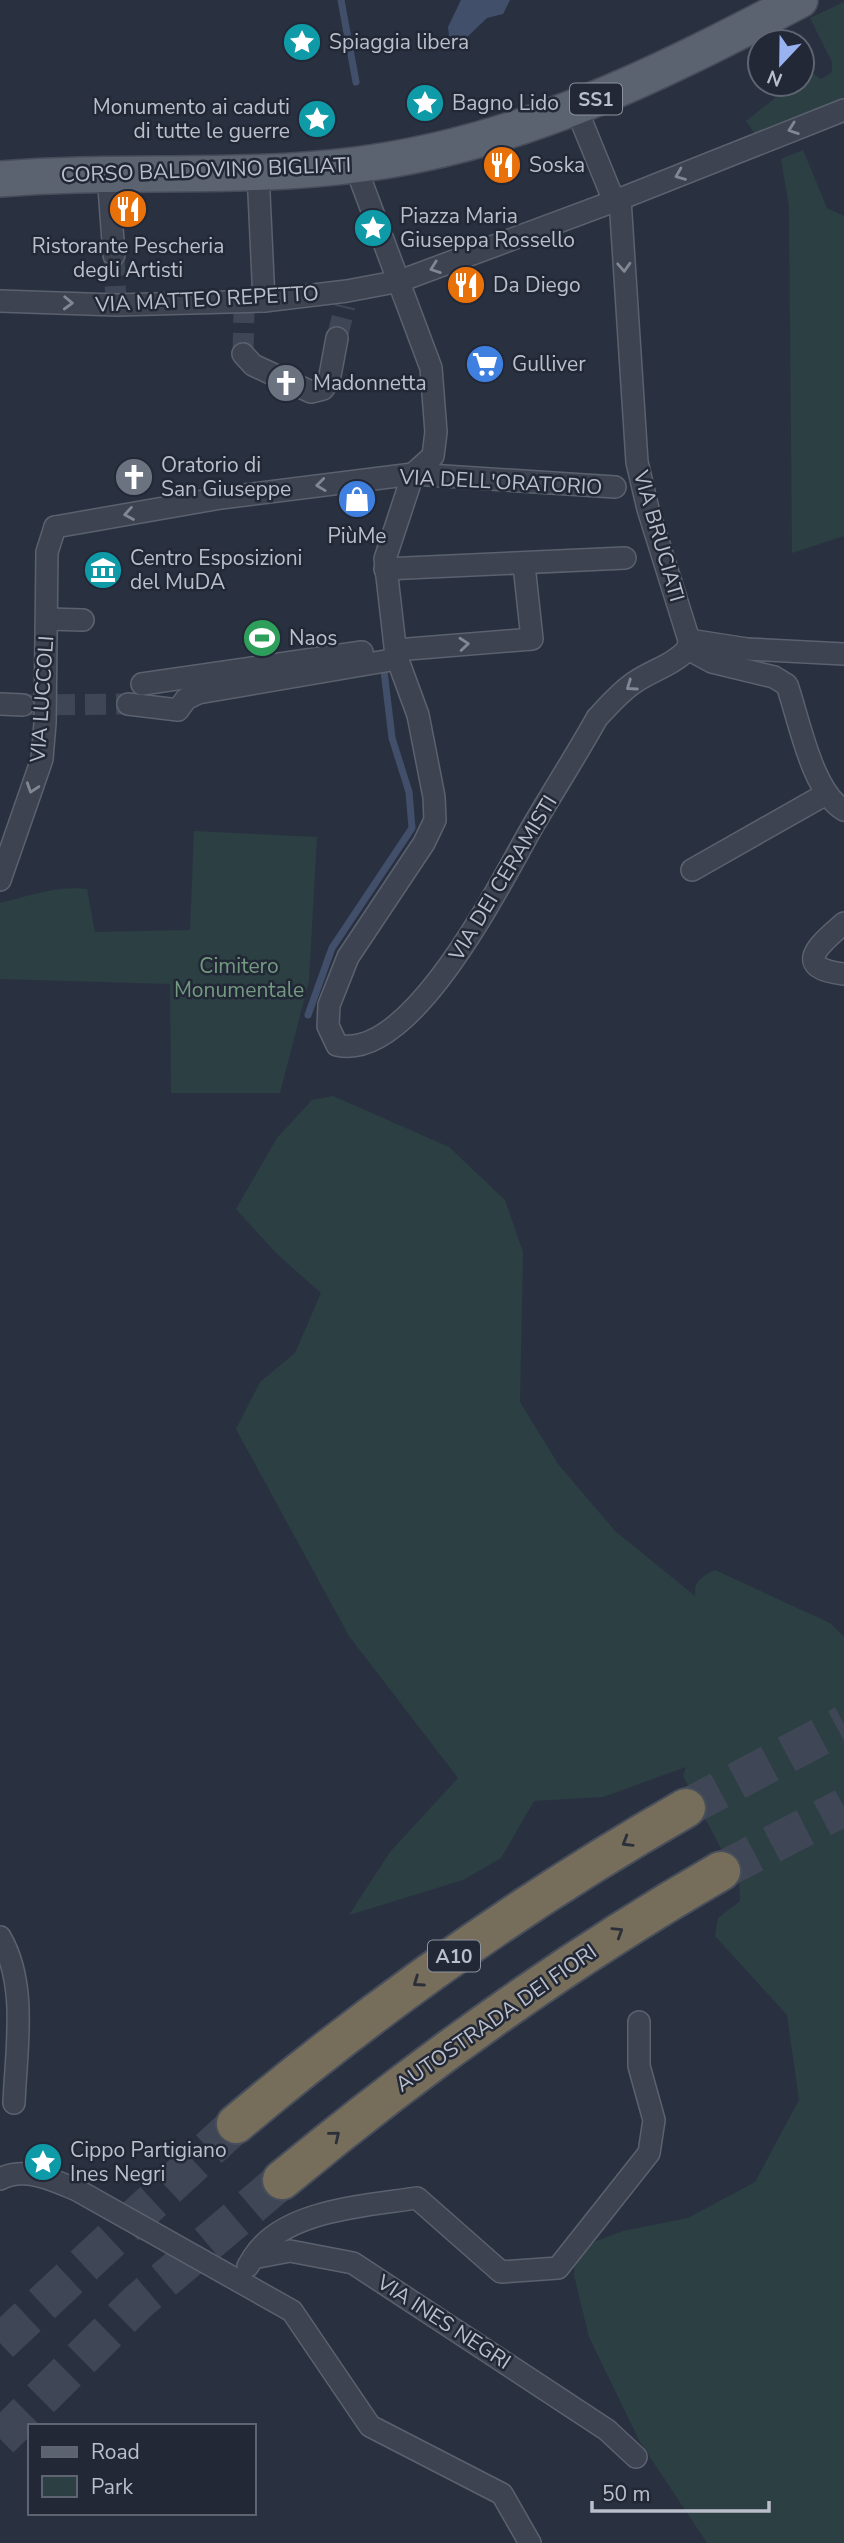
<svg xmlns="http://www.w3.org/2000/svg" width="844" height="2543" viewBox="0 0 844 2543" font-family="'Nunito Sans',sans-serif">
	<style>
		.green { fill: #2c3f43 }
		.water { fill: #424f6a }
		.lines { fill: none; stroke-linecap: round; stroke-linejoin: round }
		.stream { stroke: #424f6a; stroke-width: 7 }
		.street-tunnel { stroke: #3f4656; stroke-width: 21; stroke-dasharray: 21 10; stroke-linecap: butt }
		.highway-tunnel { stroke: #3f4656; stroke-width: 38; stroke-dasharray: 38 19; stroke-linecap: butt }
		.street-casing { stroke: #5b616e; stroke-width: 24 }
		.primary-casing { stroke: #474c5a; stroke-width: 38 }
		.highway-casing { stroke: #484e5b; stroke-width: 42 }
		.street { stroke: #3d4351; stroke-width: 21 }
		.primary { stroke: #5b6270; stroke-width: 35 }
		.highway { stroke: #766e5b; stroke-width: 38 }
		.oneway { stroke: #828794 }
		.oneway2 { stroke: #2a2f3a }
		.labels { text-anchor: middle; stroke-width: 5; stroke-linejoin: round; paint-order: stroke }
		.shield { fill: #222836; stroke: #8c929e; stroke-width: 2 }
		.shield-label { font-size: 19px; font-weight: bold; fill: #babfcb }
		.poi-label { font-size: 21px; fill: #babfcb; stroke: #222836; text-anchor: start }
		.street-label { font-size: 21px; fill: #babfcb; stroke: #222836 }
		.park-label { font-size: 21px; fill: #739a80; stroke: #222836 }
	</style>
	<rect width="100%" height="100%" fill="#293141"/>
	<g class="green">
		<path d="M 844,2 L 844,105 L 757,137 L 746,121 L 793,84 L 802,84 L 802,77 L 811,72 L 821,79 L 832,72 L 832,62 L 810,18 Z"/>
		<path d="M 803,150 L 827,208 L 844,216 L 844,536 L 792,553 L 789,206 L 781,159 Z"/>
		<path d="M 194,831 L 317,837 L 309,981 L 280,1093 L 171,1093 L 170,984 L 0,979 L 0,903 C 28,896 57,885 87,889 L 95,932 L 190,930 Z"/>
		<path d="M 333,1096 L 449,1147 L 505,1200 L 523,1252 L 520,1402 L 558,1464 L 615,1531 L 695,1596 C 694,1581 701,1577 715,1570 L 830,1623 L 844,1637 L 844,2543 L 707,2543 L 640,2442 L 589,2337 L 574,2275 L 575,2265 L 591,2243 L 623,2231 L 688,2218 L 755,2182 L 799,2100 L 787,2015 L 715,1936 L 718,1918 L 740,1901 L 739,1883 L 683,1776 L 686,1767 L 603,1797 L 534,1801 L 501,1858 L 463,1880 L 349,1915 L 390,1852 L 458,1778 L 349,1636 L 236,1429 L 260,1382 L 295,1353 L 321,1293 L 276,1253 L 236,1209 L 277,1138 L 312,1100 Z"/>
	</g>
	<path class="water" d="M 461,0 L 510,0 L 503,14 L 487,18 L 464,40 L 449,36 L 448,27 Z"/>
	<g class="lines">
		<g class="stream">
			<path d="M 341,0 L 356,82"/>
			<path d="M 308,1015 L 332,948 L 412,828 L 409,792 L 392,738 L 384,671"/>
		</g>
		<g class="street-tunnel">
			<path d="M 114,255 L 116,305"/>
			<path d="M 337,338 L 345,306"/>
			<path d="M 243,354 L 244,309"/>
			<path d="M 23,705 L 128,704"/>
		</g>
		<g class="highway-tunnel">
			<path d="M 686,1808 L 844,1724"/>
			<path d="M 721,1871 L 844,1807"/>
			<path d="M 0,2343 L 236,2124"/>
			<path d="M 0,2439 L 138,2302 L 282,2180"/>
		</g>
		<g class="street-casing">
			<g id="street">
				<path d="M 576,108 L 614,201"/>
				<path d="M 355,165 L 431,368 L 436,432 L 433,456 L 413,474 L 385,559 L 396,655 L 418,715 L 434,797 L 435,820 L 424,843 L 348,957 L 329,1005 L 328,1026 L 337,1045 C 413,1063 503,877 534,824 C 555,788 577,754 597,718 C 609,705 620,692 635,682 C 653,670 673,665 688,649"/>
				<path d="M 258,172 L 264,301"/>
				<path d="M 108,174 L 114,255"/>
				<path d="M 620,199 L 637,462 L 648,509 L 689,640 L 688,649"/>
				<path d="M 0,301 L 116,305 L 264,301 L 347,291 L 400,281 L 620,199 L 844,110"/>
				<path d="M 243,354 L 253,365 L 311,392 L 323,389 L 329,381 L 337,338"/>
				<path d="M 55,527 L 221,498 L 413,474 L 615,487"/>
				<path d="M 385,569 L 625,558"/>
				<path d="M 47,619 L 83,620"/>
				<path d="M 689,640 L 747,649 L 844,654"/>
				<path d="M 688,649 L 712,662 L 774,677 L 787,685 C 799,719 812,792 844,810"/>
				<path d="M 396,650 L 532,639 L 524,565"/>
				<path d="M 142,684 L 362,652"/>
				<path d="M 0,704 L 23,705"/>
				<path d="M 128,704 L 178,710 L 186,699 L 198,693 L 397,659"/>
				<path d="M 692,870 L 826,794"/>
				<path d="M 0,880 L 42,759 L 45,723 L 47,552 L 55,527"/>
				<path d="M 844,923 C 820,944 790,968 844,974"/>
				<path d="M 0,1937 C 28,1984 16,2050 14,2103"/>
				<path d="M 0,2179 C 25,2166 53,2180 77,2190 L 292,2311 L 370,2426 L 502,2494 L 530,2543"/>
				<path d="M 253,2258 C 282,2210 365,2206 417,2198 L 501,2272 L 558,2268 L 649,2153 L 654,2120 L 639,2066 L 639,2022"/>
				<path d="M 248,2266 L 253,2258 L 290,2251 L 353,2263 L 607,2430 L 636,2457"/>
			</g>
		</g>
		<g class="primary-casing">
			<path id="primary" d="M 0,179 C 118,169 238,180 355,165 C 518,145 657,75 800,0"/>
		</g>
		<g class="highway-casing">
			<g id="highway">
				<path d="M 236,2124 C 376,2006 527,1899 686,1808"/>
				<path d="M 282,2180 C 421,2065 565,1961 721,1871"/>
			</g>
		</g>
		<use href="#street" class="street"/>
		<use href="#primary" class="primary"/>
		<use href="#highway" class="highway"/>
	</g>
	<defs><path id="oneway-chevron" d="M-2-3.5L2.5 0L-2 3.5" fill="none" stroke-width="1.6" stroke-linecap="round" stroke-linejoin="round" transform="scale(1.75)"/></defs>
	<g class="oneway">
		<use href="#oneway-chevron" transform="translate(793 129) rotate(160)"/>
		<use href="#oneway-chevron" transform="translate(680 175) rotate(158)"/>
		<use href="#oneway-chevron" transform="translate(624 267) rotate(87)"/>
		<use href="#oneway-chevron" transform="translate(435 268) rotate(160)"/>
		<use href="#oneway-chevron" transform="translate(68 303) rotate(2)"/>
		<use href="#oneway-chevron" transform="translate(321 485) rotate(173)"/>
		<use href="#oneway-chevron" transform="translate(129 514) rotate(170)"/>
		<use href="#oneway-chevron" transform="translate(464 644) rotate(-5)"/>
		<use href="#oneway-chevron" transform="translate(631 686) rotate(145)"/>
		<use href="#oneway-chevron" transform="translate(32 788) rotate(108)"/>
	</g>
	<g class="oneway2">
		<use href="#oneway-chevron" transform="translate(627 1842) rotate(149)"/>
		<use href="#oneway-chevron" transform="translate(618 1932) rotate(-32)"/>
		<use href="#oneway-chevron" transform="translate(418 1982) rotate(145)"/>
		<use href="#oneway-chevron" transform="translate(335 2136) rotate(-39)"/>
	</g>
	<defs>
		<g id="sight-disc" transform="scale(2.0125)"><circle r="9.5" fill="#0f9aa8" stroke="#222836"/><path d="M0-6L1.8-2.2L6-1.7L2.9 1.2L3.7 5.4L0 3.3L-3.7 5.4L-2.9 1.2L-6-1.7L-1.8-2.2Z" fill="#fff"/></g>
		<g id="restaurant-disc" transform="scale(2.0125)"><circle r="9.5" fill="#e8710a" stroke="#222836"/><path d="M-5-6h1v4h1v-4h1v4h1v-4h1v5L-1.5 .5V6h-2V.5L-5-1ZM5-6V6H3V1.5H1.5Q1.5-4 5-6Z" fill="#fff"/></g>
		<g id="supermarket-disc" transform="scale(2.0125)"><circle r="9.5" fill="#3f7fe0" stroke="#222836"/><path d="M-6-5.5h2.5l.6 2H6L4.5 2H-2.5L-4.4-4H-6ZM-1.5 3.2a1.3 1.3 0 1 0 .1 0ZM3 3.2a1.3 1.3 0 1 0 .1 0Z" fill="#fff"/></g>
		<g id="church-disc" transform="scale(2.0125)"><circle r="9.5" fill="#6b7280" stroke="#222836"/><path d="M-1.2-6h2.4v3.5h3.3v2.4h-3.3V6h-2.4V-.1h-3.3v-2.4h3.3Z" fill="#fff"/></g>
		<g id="shop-disc" transform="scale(2.0125)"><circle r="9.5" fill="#3f7fe0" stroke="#222836"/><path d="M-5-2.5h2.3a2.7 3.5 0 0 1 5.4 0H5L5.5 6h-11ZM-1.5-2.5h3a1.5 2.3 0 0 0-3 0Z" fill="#fff"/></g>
		<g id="museum-disc" transform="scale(2.0125)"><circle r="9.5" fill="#0f9aa8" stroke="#222836"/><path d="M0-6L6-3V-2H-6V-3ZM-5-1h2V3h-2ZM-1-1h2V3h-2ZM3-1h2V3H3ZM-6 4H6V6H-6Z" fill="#fff"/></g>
		<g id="stadium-disc" transform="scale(2.0125)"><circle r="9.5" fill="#2e9e5b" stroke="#222836"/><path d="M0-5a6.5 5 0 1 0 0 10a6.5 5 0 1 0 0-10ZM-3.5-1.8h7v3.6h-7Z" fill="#fff"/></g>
	</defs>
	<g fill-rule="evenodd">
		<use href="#sight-disc" x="302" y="42"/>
		<use href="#sight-disc" x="425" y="103"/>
		<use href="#sight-disc" x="317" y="119"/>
		<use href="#restaurant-disc" x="502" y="165"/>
		<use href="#restaurant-disc" x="128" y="209"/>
		<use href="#sight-disc" x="373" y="228"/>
		<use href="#restaurant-disc" x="466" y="285"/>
		<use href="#supermarket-disc" x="485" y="364"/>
		<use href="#church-disc" x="286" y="383"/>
		<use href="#church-disc" x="134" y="477"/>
		<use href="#shop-disc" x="357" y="499"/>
		<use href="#museum-disc" x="103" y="570"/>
		<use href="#stadium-disc" x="262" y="638"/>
		<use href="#sight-disc" x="43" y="2162"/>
	</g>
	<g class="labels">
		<g class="shield">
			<rect x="570" y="83.5" width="52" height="31" rx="5"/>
			<rect x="428" y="1940.5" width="52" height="31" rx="5"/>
		</g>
		<g class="shield-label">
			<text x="596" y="106">SS1</text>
			<text x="454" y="1963">A10</text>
		</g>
		<g class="poi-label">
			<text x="329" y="49">Spiaggia libera</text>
			<text x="452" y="110">Bagno Lido</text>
			<text x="290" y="114" text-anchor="end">Monumento ai caduti<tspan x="290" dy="24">di tutte le guerre</tspan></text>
			<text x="529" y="172">Soska</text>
			<text x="400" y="223">Piazza Maria<tspan x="400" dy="24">Giuseppa Rossello</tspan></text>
			<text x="128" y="253" text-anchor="middle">Ristorante Pescheria<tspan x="128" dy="24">degli Artisti</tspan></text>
			<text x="493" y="292">Da Diego</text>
			<text x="512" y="371">Gulliver</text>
			<text x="313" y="390">Madonnetta</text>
			<text x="161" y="472">Oratorio di<tspan x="161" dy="24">San Giuseppe</tspan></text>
			<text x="357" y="543" text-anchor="middle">PiùMe</text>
			<text x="130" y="565">Centro Esposizioni<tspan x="130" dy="24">del MuDA</tspan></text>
			<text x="289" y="645">Naos</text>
			<text x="70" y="2157">Cippo Partigiano<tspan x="70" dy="24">Ines Negri</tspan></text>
		</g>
		<g class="street-label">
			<text transform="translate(206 170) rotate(-2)" y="7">CORSO BALDOVINO BIGLIATI</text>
			<text transform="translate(207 299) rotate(-3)" y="7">VIA MATTEO REPETTO</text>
			<text transform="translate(501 482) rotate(3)" y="7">VIA DELL'ORATORIO</text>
			<text transform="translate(659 536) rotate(74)" y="7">VIA BRUCIATI</text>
			<text transform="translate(42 699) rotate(-86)" y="7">VIA LUCCOLI</text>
			<text transform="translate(503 878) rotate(-59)" y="7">VIA DEI CERAMISTI</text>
			<text transform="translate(496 2018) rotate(-35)" y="7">AUTOSTRADA DEI FIORI</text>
			<text transform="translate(444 2322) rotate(33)" y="7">VIA INES NEGRI</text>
		</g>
		<g class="park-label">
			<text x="239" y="973">Cimitero<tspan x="239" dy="24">Monumentale</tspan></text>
		</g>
	</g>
	<rect x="28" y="2424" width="228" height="91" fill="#222836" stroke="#5f6472" stroke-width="2"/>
	<rect x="42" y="2447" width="35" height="10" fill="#5b6270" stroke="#5f6472" stroke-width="2"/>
	<text x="91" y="2459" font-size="21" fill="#babfcb">Road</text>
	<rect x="42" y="2476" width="35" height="21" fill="#2c3f43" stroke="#5f6472" stroke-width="2"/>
	<text x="91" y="2494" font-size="21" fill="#babfcb">Park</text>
	<g transform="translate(781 63) rotate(202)"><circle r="33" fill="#222836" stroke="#5f6472" stroke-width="2"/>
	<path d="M0-5L12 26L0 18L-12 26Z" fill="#99b2f0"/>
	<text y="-10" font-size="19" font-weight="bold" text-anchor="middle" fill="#babfcb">N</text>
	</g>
	<path d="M592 2501v10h177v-10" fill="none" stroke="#babfcb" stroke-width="3.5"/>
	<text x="602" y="2501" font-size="21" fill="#babfcb" stroke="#222836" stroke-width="5" paint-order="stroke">50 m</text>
</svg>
